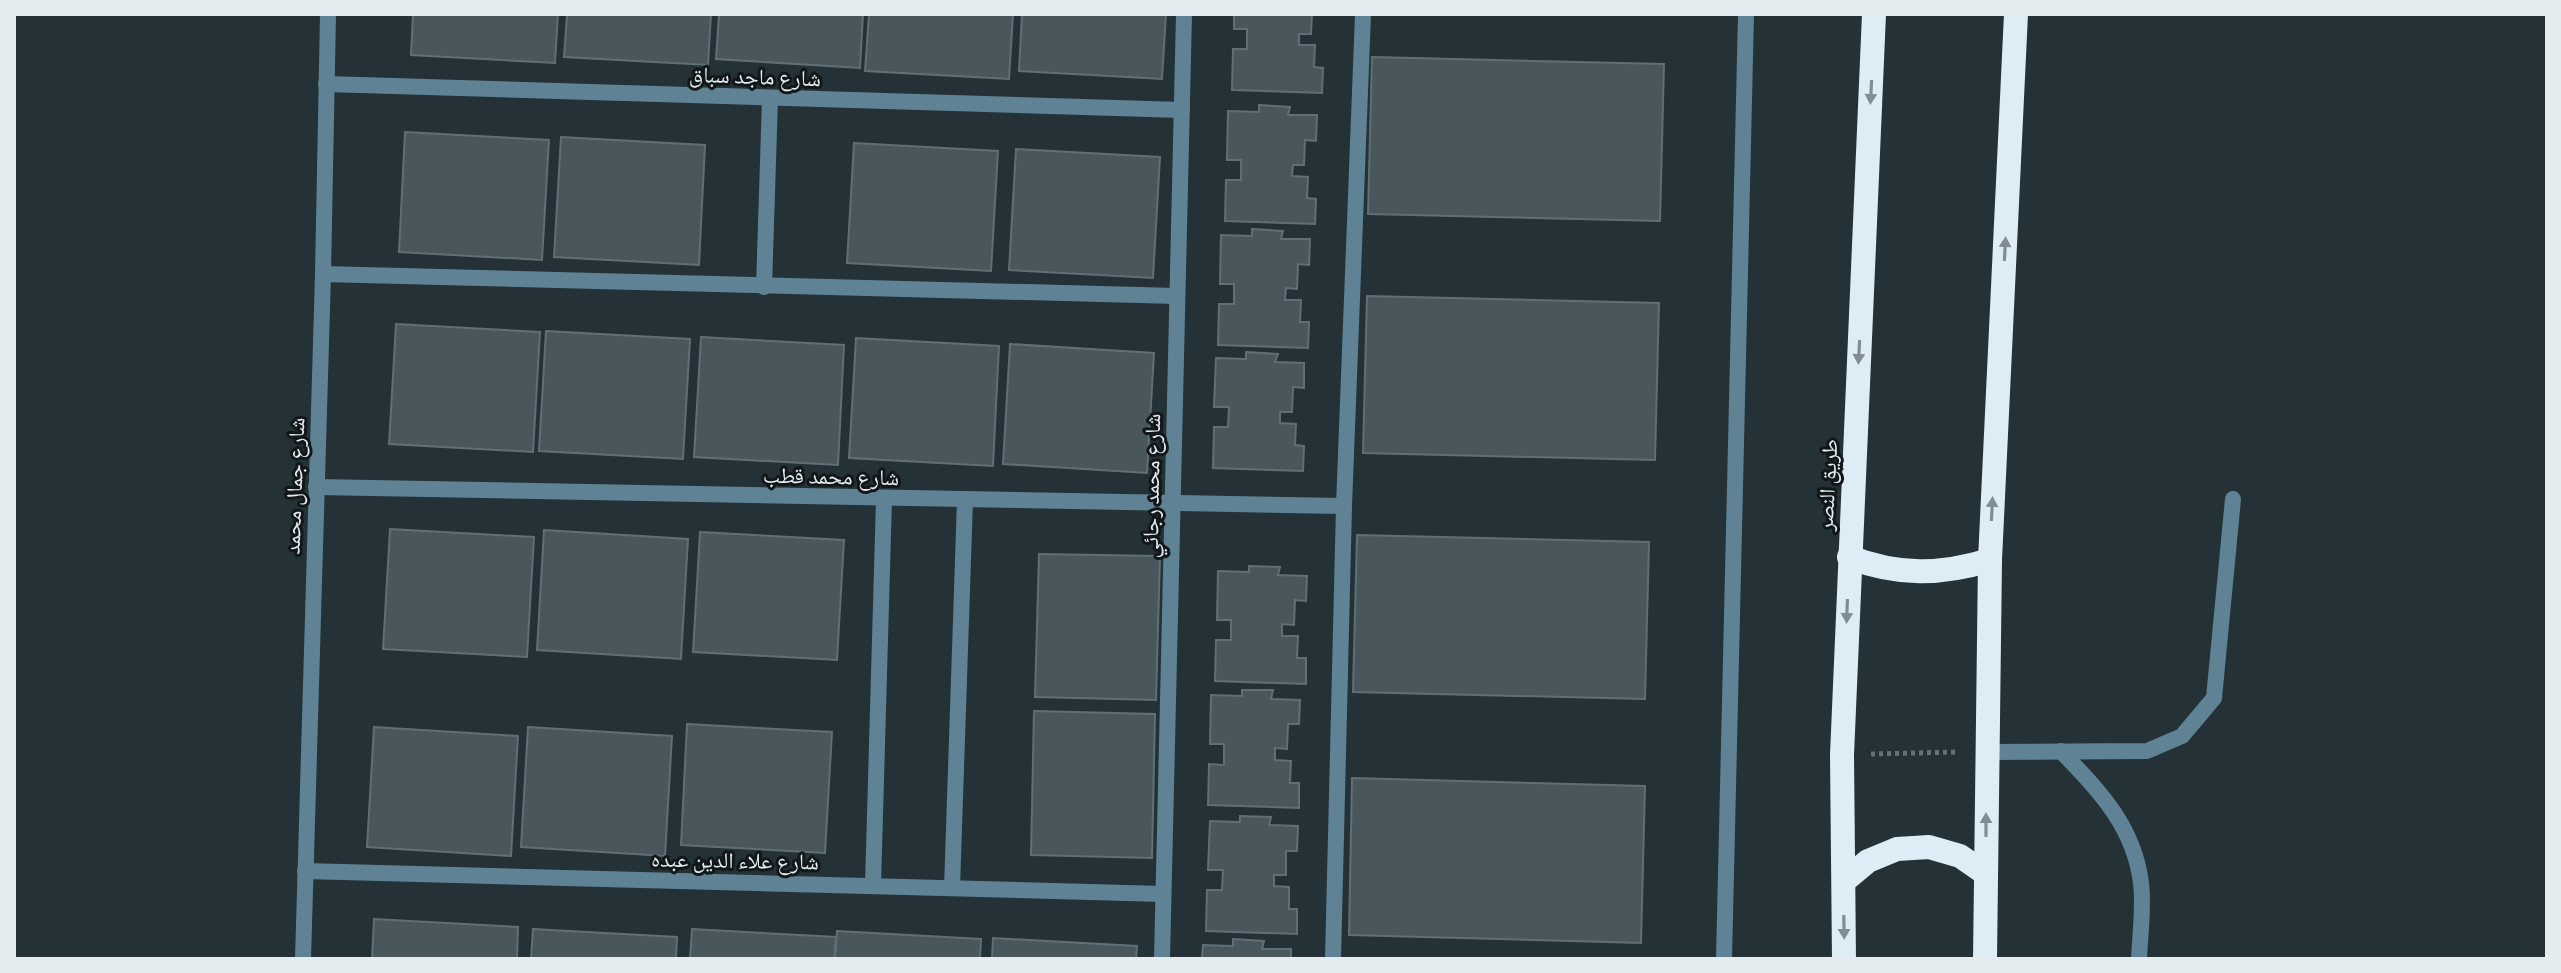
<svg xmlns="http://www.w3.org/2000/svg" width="2561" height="973" viewBox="0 0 2561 973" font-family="'PT Sans Narrow','Noto Naskh Arabic',sans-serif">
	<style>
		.building { fill: #49575d; stroke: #606f76; stroke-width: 2 }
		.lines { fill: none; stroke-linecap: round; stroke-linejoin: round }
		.path { stroke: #657176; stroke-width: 5; stroke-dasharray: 4 4; stroke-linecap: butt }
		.lane { stroke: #5f8394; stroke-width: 16 }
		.street { stroke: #5f8394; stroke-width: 16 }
		.highway { stroke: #ddedf6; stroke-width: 24 }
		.oneway { fill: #828d93 }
		.labels { text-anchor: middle; stroke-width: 6; stroke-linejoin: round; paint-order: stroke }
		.street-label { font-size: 22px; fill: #e4ecf0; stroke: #12181a }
	</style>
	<rect width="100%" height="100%" fill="#243137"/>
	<g class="building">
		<path d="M 413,14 L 558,14 L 555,63 L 411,55 Z"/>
		<path d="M 567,14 L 711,14 L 708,65 L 564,57 Z"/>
		<path d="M 719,14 L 863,14 L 860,68 L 716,59 Z"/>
		<path d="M 869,14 L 1013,14 L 1009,79 L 865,71 Z"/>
		<path d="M 1022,14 L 1166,14 L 1162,79 L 1019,71 Z"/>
		<path d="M 1234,14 L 1312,14 L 1311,34 L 1299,34 L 1299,45 L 1315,45 L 1314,67 L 1323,68 L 1322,93 L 1232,90 L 1233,49 L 1247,49 L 1247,29 L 1234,29 Z"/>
		<path d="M 1372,57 L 1664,64 L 1660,221 L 1368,214 Z"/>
		<path d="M 1259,105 L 1290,107 L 1288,115 L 1317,115 L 1316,141 L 1305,140 L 1304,165 L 1293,165 L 1292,176 L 1308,177 L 1307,198 L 1316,199 L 1315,224 L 1225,221 L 1226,180 L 1241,180 L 1241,160 L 1227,160 L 1228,111 L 1259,112 Z"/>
		<path d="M 405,132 L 549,140 L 542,260 L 399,252 Z"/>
		<path d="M 561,137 L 705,145 L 699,265 L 554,257 Z"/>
		<path d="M 854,143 L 998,151 L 991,271 L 847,263 Z"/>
		<path d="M 1016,149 L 1160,157 L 1153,278 L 1009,270 Z"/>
		<path d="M 1252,229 L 1283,231 L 1281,239 L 1310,239 L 1309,265 L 1298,264 L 1297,289 L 1286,288 L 1285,300 L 1301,300 L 1300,322 L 1309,322 L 1308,348 L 1218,345 L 1219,304 L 1234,304 L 1234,284 L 1220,284 L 1221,235 L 1252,236 Z"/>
		<path d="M 1367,296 L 1659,303 L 1655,460 L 1363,453 Z"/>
		<path d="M 396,324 L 540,332 L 533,452 L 389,444 Z"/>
		<path d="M 546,331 L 690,339 L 683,459 L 539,451 Z"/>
		<path d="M 701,337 L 844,345 L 838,465 L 694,457 Z"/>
		<path d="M 856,338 L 999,346 L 993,466 L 849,458 Z"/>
		<path d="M 1010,344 L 1154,353 L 1147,473 L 1003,464 Z"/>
		<path d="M 1246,352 L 1278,354 L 1275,362 L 1304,363 L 1304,388 L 1293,387 L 1292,412 L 1280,412 L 1280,423 L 1296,424 L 1295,445 L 1304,446 L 1303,471 L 1213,468 L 1214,427 L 1228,427 L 1229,407 L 1214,407 L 1216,358 L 1246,359 Z"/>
		<path d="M 390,529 L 534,537 L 527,657 L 383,649 Z"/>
		<path d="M 544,530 L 688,539 L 681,659 L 537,650 Z"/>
		<path d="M 700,532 L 844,540 L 837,660 L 693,652 Z"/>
		<path d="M 1357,535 L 1649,542 L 1645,699 L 1353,692 Z"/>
		<path d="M 1039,554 L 1160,556 L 1156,700 L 1035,697 Z"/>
		<path d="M 1249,566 L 1280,567 L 1278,575 L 1307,576 L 1306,601 L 1295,600 L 1294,625 L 1282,624 L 1282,636 L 1298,636 L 1297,658 L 1306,658 L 1306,684 L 1215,681 L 1216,640 L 1231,640 L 1231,620 L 1217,620 L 1218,571 L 1249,572 Z"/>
		<path d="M 1242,690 L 1273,690 L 1271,699 L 1300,700 L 1299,724 L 1288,724 L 1287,749 L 1275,748 L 1275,760 L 1291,761 L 1290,783 L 1299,783 L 1299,808 L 1208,805 L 1209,764 L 1224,765 L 1224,744 L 1210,744 L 1211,695 L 1242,696 Z"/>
		<path d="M 1034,711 L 1155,714 L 1152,858 L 1031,855 Z"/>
		<path d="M 687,724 L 832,732 L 825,853 L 681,845 Z"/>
		<path d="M 374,727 L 518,736 L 511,856 L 367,847 Z"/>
		<path d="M 528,727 L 672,736 L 665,856 L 521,847 Z"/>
		<path d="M 1352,778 L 1645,786 L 1641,943 L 1349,935 Z"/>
		<path d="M 1240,816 L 1271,817 L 1269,825 L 1298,826 L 1297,851 L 1286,851 L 1286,875 L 1274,875 L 1274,886 L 1289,887 L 1289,909 L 1297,909 L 1297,934 L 1206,931 L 1207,890 L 1222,890 L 1223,870 L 1208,870 L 1210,821 L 1240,822 Z"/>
		<path d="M 374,919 L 518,927 L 517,959 L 372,959 Z"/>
		<path d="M 533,929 L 677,937 L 676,959 L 531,959 Z"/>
		<path d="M 692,929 L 836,937 L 834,959 L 690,959 Z"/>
		<path d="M 837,931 L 981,939 L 980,959 L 835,959 Z"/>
		<path d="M 993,938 L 1137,946 L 1136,959 L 992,959 Z"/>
		<path d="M 1233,939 L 1264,941 L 1262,949 L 1291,949 L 1291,959 L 1202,959 L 1203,945 L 1233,946 Z"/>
	</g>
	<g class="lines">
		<path class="path" d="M 1871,754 L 1957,752"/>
		<g class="lane">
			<path d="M 764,287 L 770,99"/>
			<path d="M 2061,751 C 2099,791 2134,826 2141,883 C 2144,907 2140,935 2139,959"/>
			<path d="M 1986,752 L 2147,751 L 2182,736 L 2214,698 L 2233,499"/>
			<path d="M 873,885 L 884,499"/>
			<path d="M 952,888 L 965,500"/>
			<path d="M 1724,959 L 1746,14"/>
		</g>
		<g class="street">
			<path d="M 326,84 L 1182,110"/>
			<path d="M 323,274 L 1177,296"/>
			<path d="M 316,487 L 1344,506"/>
			<path d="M 305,871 L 1163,894"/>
			<path d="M 303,959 L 323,274 L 328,14"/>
			<path d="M 1162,959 L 1184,14"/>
			<path d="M 1333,959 L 1344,506 L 1363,14"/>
		</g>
		<g class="highway">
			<path d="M 1849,557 C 1898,576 1941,575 1990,560"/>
			<path d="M 1844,881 L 1868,861 L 1897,849 L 1929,847 L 1960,856 L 1986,874"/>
			<path d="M 1844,959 L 1842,755 L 1874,14"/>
			<path d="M 1985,959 L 1990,560 L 2016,14"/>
		</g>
	</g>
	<defs><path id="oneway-solid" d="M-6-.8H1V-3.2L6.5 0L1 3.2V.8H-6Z" transform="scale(2)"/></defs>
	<g class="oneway">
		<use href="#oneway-solid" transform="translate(1871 92) rotate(93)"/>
		<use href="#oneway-solid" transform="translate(2005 249) rotate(-87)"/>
		<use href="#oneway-solid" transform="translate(1859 352) rotate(93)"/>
		<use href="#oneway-solid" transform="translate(1992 509) rotate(-87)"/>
		<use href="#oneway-solid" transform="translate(1847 611) rotate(92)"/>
		<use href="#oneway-solid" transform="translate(1986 825) rotate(-90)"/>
		<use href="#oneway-solid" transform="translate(1844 927) rotate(89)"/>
	</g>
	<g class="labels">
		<g class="street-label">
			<text transform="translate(755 76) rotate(2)" y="8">شارع ماجد سباق</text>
			<text transform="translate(831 476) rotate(1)" y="8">شارع محمد قطب</text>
			<text transform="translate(1827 485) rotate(-87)" y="8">طريق النصر</text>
			<text transform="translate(294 486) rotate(-88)" y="8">شارع جمال محمد</text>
			<text transform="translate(1151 486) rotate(-89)" y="8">شارع محمد رجائي</text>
			<text transform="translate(735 860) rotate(1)" y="8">شارع علاء الدين عبده</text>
		</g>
	</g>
	<rect width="2561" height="973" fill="none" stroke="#e4ecf0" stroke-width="32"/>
</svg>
